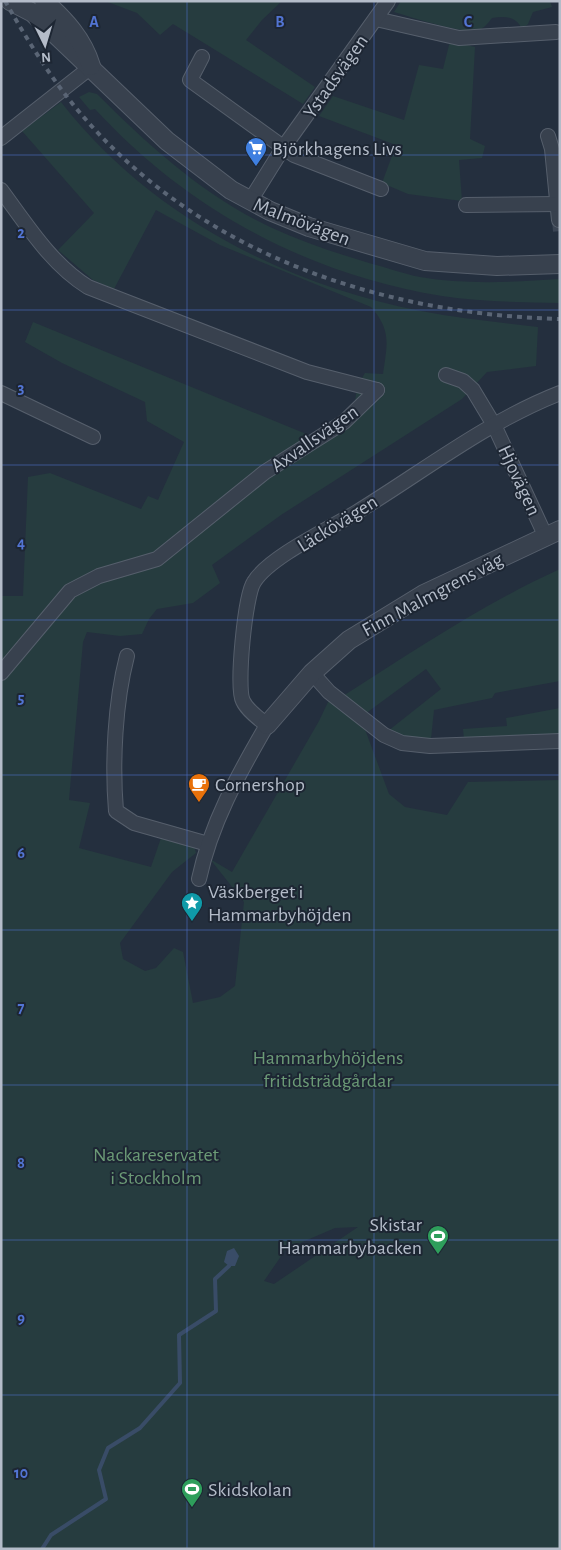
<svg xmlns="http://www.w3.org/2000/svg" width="561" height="1550" viewBox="0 0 561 1550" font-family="'Alegreya Sans',sans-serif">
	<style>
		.green { fill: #263c3f; fill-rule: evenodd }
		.water { fill: #394c67 }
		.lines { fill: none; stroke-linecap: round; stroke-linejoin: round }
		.stream { stroke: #394c67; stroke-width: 4 }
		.minor-tunnel { stroke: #3a4453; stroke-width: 14; stroke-dasharray: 14 7; stroke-linecap: butt }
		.minor-casing { stroke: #565f6c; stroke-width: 16 }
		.tertiary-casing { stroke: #565f6c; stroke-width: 20 }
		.minor { stroke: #38414e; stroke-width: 14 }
		.tertiary { stroke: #38414e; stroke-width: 18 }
		.rail { stroke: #5a6575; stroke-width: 4; stroke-dasharray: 5 5; stroke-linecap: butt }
		.grid { fill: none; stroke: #5274d3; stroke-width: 1; stroke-opacity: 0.55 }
		.labels { text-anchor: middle; stroke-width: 4; stroke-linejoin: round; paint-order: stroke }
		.street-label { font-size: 20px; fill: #b4bcc9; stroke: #1d2633 }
		.poi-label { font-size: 20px; fill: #b4bcc9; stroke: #1d2633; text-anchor: start }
		.park-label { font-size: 20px; fill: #6b9a76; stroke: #1d2633 }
		.grid-label { font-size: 16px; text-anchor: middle; font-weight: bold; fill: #5274d3; stroke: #1d2633; stroke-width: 4; stroke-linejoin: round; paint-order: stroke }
	</style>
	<rect width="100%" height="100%" fill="#242f3e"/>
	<g class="green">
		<path d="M 105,1 L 282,1 L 262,20 L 246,40 L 315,87 L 303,104 L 173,24 L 160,35 L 137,13 Z"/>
		<path d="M 401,1 L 550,1 L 552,7 L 533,12 L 528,24 L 522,29 C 516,16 505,16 492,18 C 489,22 485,27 481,29 C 465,36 412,17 394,12 Z"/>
		<path d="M 450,41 L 475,47 L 470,139 L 485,146 L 482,158 L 459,160 L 462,201 L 408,194 L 382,183 L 396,145 L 319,116 L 333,96 L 404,120 L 419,65 L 443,69 Z"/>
		<path d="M 89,92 L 97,94 C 148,145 204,196 270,227 C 302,242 336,253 369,263 C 386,267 403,274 420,277 C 466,285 514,282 560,279 L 560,303 C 521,302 481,302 442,296 C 307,274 188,210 95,109 L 90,110 L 79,97 Z"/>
		<path d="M 61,102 C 148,214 282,284 421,311 C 460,319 499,322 538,327 L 536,366 L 487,372 L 462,399 L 281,515 L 212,565 L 220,583 L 193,603 L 157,609 L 149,619 L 142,634 L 120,636 L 87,632 L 83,642 L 69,800 L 90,803 L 79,848 L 151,867 L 162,835 L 193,843 L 196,853 L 172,872 L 120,943 L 123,959 L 145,971 L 156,968 L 174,948 L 183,952 L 193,1003 L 220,997 L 235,986 L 244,902 L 210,859 L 232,872 L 319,721 L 329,700 L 363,724 L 389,794 L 405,807 L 447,815 L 468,782 L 560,780 L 560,1549 L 1,1549 L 1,596 L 23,596 L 28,477 L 50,473 L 141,509 L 148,496 L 158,500 L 184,442 L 147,421 L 145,402 L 62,363 L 25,342 L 33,322 L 316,438 L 344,417 L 355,402 L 357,386 L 365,373 L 383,374 C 387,345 392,331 371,307 L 220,245 L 156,210 L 114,289 L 93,280 L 58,250 L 94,213 L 22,131 ZM 358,1227 L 274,1284 L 264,1281 L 286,1249 L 335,1228 Z"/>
		<path d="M 560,569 L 560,681 L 495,693 L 492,698 L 434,710 L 431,739 L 405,737 L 388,731 L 441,689 L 426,669 L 365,714 L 343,696 C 414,651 483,604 560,569 Z"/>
		<path d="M 560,708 L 560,734 L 515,738 L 464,739 L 463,729 L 507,726 L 506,718 Z"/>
	</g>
	<path class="water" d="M 234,1248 L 239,1256 L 235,1266 L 229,1266 L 224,1262 L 227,1251 Z"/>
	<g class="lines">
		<path class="stream" d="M 42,1549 L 51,1535 L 106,1499 L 99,1470 L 108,1448 L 140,1428 L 180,1383 L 179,1335 L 216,1311 L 215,1279 L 229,1266"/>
		<path class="minor-tunnel" d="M 559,220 L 560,231"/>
		<g class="minor-casing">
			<g id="minor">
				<path d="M 376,19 L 459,38 L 556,32"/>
				<path d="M 202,57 L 190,80 L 294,155 L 381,189"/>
				<path d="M 548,136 L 552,149 L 559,220"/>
				<path d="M 1,138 L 91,67"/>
				<path d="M 1,190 C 27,225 51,264 88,287 L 307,372 L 377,390"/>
				<path d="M 250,201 L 283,148 L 388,1"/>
				<path d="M 466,205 L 560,204"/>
				<path d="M 446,375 L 463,381 L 473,390 L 494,425 L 545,535"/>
				<path d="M 1,393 L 93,437"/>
				<path d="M 127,656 C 115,702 112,763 116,811 L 134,823 L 208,844"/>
				<path d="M 1,673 L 70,591 L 99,576 L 157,559 L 265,472 L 344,422 L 377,390"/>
				<path d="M 312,673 L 329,692 L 384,735 L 402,743 L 430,746 L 560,741"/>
				<path d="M 199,879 C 211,823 238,775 267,725 C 259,719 247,710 243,701 C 236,688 245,595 254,582 C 269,557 331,528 357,512 C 424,471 486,422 560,393"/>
			</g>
		</g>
		<g class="tertiary-casing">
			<g id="tertiary">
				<path d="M 10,1 L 33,13 L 167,141 L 231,190 L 270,211 L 309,227 L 425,261 L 497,266 L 560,264"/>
				<path d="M 44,1 C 65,20 83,39 91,66"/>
				<path d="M 267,725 L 312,673 L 349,640 L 424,594 L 560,530"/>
			</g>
		</g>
		<use href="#minor" class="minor"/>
		<use href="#tertiary" class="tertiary"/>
		<path class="rail" d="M 5,1 C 28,41 51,79 81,114 C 200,254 380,314 560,319"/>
	</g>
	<path class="grid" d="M 187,1 L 187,1549M 374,1 L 374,1549M 1,155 L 560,155M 1,310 L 560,310M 1,465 L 560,465M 1,620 L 560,620M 1,775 L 560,775M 1,930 L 560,930M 1,1085 L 560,1085M 1,1240 L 560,1240M 1,1395 L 560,1395"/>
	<defs>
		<g id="supermarket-pin" transform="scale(1.125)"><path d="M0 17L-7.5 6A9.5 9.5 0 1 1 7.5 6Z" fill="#3f7fe0" stroke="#1d2633"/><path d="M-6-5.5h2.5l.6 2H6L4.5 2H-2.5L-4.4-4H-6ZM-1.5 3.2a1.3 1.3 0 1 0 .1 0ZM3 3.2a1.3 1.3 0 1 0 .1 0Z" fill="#fff"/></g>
		<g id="cafe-pin" transform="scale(1.125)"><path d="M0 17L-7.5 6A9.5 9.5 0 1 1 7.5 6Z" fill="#e8710a" stroke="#1d2633"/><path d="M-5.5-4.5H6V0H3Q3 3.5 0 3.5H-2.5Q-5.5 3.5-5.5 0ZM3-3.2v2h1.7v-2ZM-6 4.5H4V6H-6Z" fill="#fff"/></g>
		<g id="sight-pin" transform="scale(1.125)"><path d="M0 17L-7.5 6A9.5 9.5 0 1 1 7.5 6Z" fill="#0f9aa8" stroke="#1d2633"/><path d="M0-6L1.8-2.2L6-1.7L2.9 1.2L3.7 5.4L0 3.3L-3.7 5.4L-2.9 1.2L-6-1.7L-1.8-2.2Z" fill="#fff"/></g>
		<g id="stadium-pin" transform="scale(1.125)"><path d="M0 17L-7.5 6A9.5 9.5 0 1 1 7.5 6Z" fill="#2e9e5b" stroke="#1d2633"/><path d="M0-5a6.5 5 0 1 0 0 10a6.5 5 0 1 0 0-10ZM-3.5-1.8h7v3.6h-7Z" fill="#fff"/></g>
	</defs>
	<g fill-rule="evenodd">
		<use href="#supermarket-pin" x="256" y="148"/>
		<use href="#cafe-pin" x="199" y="784"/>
		<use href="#sight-pin" x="192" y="903"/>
		<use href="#stadium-pin" x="438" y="1236"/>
		<use href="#stadium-pin" x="192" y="1489"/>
	</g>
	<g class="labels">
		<g class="street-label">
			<text transform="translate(335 76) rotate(-55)" y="7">Ystadsvägen</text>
			<text transform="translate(302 221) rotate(21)" y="7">Malmövägen</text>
			<text transform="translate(314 438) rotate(-35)" y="7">Axvallsvägen</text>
			<text transform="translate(520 480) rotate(65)" y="7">Hjovägen</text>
			<text transform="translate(337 523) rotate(-32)" y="7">Läckövägen</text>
			<text transform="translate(432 594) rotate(-28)" y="7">Finn Malmgrens väg</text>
		</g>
		<g class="poi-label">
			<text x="272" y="155">Björkhagens Livs</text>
			<text x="215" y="791">Cornershop</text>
			<text x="208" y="898">Väskberget i<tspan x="208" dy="23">Hammarbyhöjden</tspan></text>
			<text x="422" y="1231" text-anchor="end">Skistar<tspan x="422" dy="23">Hammarbybacken</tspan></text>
			<text x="208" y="1496">Skidskolan</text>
		</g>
		<g class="park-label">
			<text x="328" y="1064">Hammarbyhöjdens<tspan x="328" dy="23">fritidsträdgårdar</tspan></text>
			<text x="156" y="1161">Nackareservatet<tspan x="156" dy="23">i Stockholm</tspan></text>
		</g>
	</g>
	<g class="grid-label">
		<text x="94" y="27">A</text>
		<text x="280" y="27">B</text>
		<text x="468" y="27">C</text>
		<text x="21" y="238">2</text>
		<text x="21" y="393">3</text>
		<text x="21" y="548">4</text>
		<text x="21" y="703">5</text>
		<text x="21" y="858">6</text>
		<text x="21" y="1013">7</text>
		<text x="21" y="1168">8</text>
		<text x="21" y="1323">9</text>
		<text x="21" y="1478">10</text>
	</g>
	<rect width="561" height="1550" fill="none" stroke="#b4bcc9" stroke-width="5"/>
	<g transform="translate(45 45) rotate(175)" stroke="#1d2633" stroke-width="4" paint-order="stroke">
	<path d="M0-4L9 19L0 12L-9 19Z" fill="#b4bcc9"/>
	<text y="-8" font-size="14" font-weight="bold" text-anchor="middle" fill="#b4bcc9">N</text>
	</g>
</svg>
